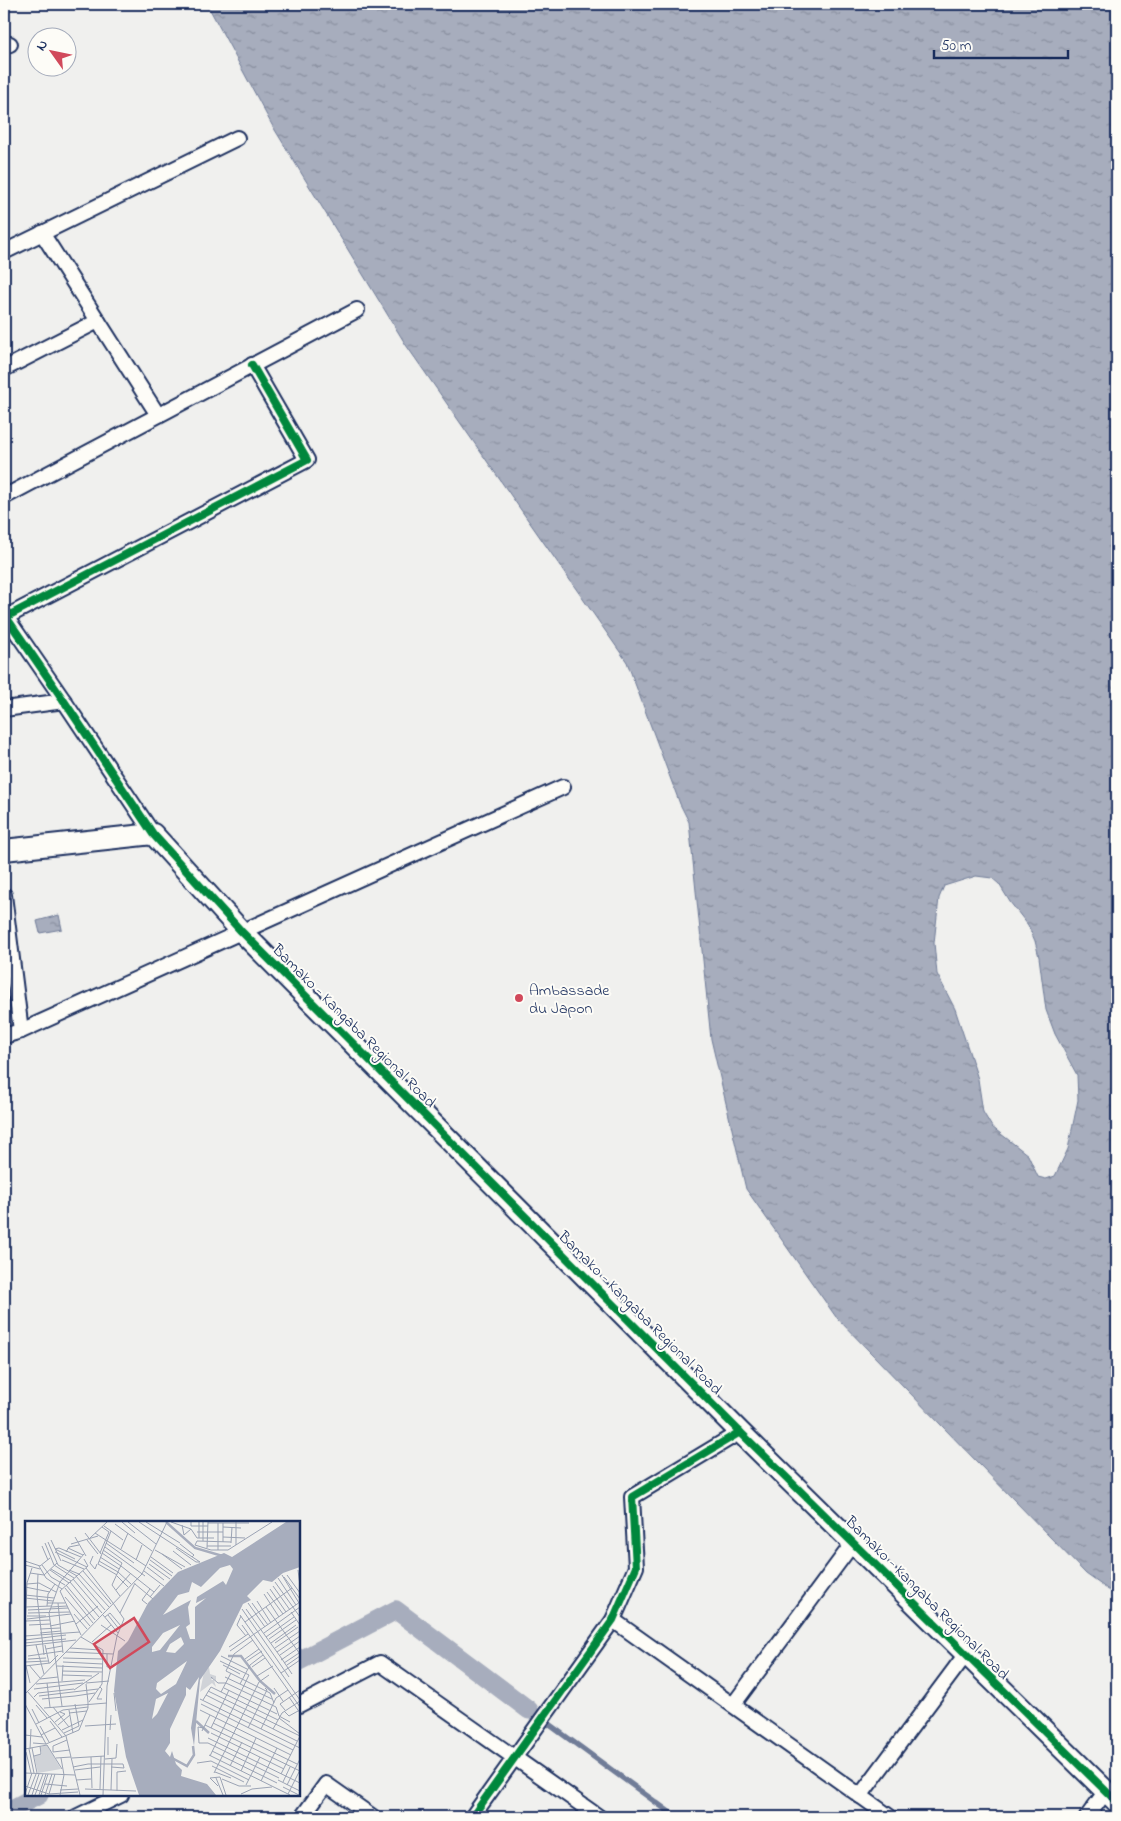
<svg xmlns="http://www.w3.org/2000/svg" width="1121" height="1821" viewBox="0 0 1121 1821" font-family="'Indie Flower',sans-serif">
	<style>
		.water { fill: url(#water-ripples); stroke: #6f7b97; fill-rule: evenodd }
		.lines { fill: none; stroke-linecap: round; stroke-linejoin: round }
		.stream { stroke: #6f7b97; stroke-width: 5.5 }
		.canal { stroke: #a7adbd; stroke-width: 19 }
		.street-casing { stroke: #1b2f5e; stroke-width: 18 }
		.secondary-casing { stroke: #1b2f5e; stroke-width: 24 }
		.street { stroke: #fdfcf7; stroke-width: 14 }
		.secondary { stroke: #fdfcf7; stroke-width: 20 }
		.cycleway-casing { stroke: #fdfcf7; stroke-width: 11 }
		.cycleway { stroke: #00873e; stroke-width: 8 }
		.poi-dot { fill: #d1495b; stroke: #fdfcf7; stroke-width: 2 }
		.labels { text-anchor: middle; stroke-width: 4; stroke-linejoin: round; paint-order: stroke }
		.poi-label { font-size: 16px; fill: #1b2f5e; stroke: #fdfcf7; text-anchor: start }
		.street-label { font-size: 16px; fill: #1b2f5e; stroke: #fdfcf7 }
		.inset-river { fill: none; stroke: #a7adbd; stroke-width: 2.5 }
		.inset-road { fill: none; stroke: #9ba3b4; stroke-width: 1 }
		.view { fill: #d1495b; fill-opacity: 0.15; stroke: #d1495b; stroke-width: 2.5 }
		.inset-edge { fill: none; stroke: #1b2f5e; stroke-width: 2.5 }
	</style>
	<defs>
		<pattern id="water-ripples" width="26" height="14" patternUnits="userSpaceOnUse" patternTransform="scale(1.25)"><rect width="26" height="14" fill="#a7adbd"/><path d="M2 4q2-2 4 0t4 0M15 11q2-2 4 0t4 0" fill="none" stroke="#878d9d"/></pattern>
	</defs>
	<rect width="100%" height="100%" fill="#f0f0ee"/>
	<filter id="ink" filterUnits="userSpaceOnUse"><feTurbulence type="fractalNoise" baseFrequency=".02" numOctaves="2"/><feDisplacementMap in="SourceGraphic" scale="10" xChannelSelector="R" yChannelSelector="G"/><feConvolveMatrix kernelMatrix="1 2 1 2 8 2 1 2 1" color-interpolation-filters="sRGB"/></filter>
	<g filter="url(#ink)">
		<g class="water">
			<path d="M 207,4 L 1117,4 L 1117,1596 L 1086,1574 L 836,1317 L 746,1189 L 711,1039 L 689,822 L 680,804 L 627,662 L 406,345 L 272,125 ZM 976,876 L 992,878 L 999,884 L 1010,902 L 1028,925 L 1035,941 L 1039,957 L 1046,1010 L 1055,1034 L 1077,1075 L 1078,1100 L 1068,1149 L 1055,1176 L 1046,1179 L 1038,1177 L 1028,1155 L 992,1127 L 983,1112 L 978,1079 L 955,1009 L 937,974 L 934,943 L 939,898 L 944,886 Z"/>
			<path d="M 59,915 L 62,929 L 40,933 L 37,921 Z"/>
		</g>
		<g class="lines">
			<path class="stream" d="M 550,1725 L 676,1817"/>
			<g class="canal">
				<path d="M 299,1661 L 396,1610 L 529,1710"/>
				<path d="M 4,1813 L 39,1795"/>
			</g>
			<g class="street-casing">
				<g id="street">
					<path d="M 4,46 L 10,44"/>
					<path d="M 42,233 L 158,415"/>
					<path d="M 4,252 L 237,138"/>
					<path d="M 4,369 L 98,321"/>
					<path d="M 4,497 L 357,310"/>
					<path d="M 4,614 L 64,701 L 153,834"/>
					<path d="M 6,617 L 307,460 L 252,365"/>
					<path d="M 4,709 L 64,701"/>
					<path d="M 4,895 L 21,1031"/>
					<path d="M 4,1036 L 21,1031 L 563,787"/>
					<path d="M 613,1620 L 890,1817"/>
					<path d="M 299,1705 L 380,1663 L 599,1817"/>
					<path d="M 733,1705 L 853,1543"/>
					<path d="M 860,1796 L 966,1654"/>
					<path d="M 76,1817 L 121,1795"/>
					<path d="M 302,1817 L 326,1784 L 373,1817"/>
					<path d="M 472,1817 L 613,1620 L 636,1567 L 632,1497 L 740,1432"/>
					<path d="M 1087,1817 L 1106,1791"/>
				</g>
			</g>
			<g class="secondary-casing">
				<path id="secondary" d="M 4,850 L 153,834 L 241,931 L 740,1432 L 1117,1802"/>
			</g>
			<use href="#street" class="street"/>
			<use href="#secondary" class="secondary"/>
			<g class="cycleway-casing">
				<g id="cycleway">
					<path d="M 4,614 L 64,701 L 153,834 L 241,931 L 740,1432 L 1117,1802"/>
					<path d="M 6,617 L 307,460 L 252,365"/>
					<path d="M 472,1817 L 613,1620 L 636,1567 L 632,1497 L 740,1432"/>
				</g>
			</g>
			<use href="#cycleway" class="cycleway"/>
		</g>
	</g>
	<circle class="poi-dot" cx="519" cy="998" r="5"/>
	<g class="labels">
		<g class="poi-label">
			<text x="529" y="995">Ambassade<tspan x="529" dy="18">du Japon</tspan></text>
		</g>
		<g class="street-label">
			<text transform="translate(355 1025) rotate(45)" y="6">Bamako - Kangaba Regional Road</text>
			<text transform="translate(641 1312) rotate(45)" y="6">Bamako - Kangaba Regional Road</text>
			<text transform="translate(928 1597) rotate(45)" y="6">Bamako - Kangaba Regional Road</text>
		</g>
	</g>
	<g transform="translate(25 1521)">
		<rect width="275" height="275" fill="#f0f0ee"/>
		<path d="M 184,146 L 185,153 L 191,155 L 191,160 L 188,157 L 186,159 L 189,159 L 191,166 L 187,162 L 175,171 L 179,151 Z" fill="#d0d3d8"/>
		<path d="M 22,224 L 36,248 L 13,252 L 9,235 L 17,233 L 15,226 Z" fill="#d0d3d8"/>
		<path d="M 261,1 L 275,1 L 275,46 L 258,52 L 247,61 L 238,59 L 222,75 L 226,79 L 218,83 L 195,130 L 175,159 L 169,225 L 166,207 L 174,156 L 165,169 L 161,166 L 161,174 L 145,208 L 145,222 L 140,230 L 145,236 L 147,230 L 151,243 L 157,249 L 156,255 L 182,263 L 191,274 L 114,274 L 101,236 L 89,170 L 93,130 L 103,120 L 123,82 L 153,51 L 199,32 L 207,36 ZM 205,44 L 208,48 L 201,64 L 198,60 L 172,76 L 171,82 L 181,77 L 170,86 L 170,118 L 165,118 L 161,106 L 165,103 L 163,86 L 166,79 L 138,94 L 153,74 L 164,71 L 167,61 L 176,66 L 195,47 ZM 155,104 L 135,129 L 127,131 L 127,126 L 138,112 ZM 156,116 L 159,123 L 150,132 L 141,131 L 145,123 ZM 162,140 L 151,163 L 136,173 L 131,168 L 132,162 ZM 143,172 L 132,193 L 127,198 L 131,178 Z" fill="#a7adbd" fill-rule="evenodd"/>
		<path class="inset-river" d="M 141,1 L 170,27 L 201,36M 203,135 L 216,135 L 235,160 L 250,173M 171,200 L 184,212M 147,237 L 162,245 L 169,234 L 168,225"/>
		<path class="inset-road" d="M 97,1 L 110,12M 103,1 L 131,23M 114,1 L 175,41 L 171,41M 121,1 L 155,22M 146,1 L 166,8 L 172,17M 166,1 L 166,5 L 183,5M 183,2 L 224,2M 90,3 L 127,30M 157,4 L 159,14 L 166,8M 79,5 L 86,10 L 73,43 L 92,54M 198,6 L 216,7M 86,10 L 98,19M 172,11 L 198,11M 60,12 L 76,33M 70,12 L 121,45M 50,16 L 61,35M 198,16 L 220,17M 65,17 L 82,1M 172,17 L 189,17M 174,17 L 174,1M 26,19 L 36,40M 62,19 L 73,33M 178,20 L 178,1M 23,21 L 33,44 L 52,55M 198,21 L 198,2M 206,21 L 172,20 L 170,24 L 186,29 L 203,29 L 247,1M 20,22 L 29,44M 81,22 L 109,42M 206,22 L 207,6M 46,23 L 73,15M 155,23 L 169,34 L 167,36M 211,24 L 211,1M 17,25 L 23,39M 182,25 L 206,25M 80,26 L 120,55M 43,27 L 58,34M 151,27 L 171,41M 182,27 L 183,1M 30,28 L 34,27 L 56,36M 30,28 L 50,38M 96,28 L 103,12M 78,29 L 97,42 L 87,64 L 95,75M 130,29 L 160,46M 193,29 L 193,2M 148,30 L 166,44M 30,31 L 62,46M 41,31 L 44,26 L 54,24M 75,32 L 84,11 L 77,6M 77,32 L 96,45M 137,33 L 157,48M 68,35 L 65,42 L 70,48 L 72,43M 75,36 L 94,48M 126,36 L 148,52M 37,39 L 59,48M 111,39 L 117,24M 125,39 L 147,55M 0,40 L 15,45 L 25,37M 74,40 L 93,51M 124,43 L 145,58M 0,44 L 15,48M 17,44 L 26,56 L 40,64M 29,44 L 49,57M 14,45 L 21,57 L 37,68M 96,45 L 129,71M 122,46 L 139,59M 61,47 L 88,82M 26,48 L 46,60M 25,49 L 44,62M 44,49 L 54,53 L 84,86M 273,49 L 275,65M 58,50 L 86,83M 119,50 L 139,65M 93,51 L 106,63M 5,52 L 19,54 L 32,42M 13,53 L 12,75 L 19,134M 257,54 L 274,82M 262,54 L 275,72M 51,55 L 80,89M 92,55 L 103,66M 259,56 L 275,78M 253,57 L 271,84M 48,58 L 77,92M 45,61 L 74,96M 250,61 L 275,96M 2,63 L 14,62 L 31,71M 110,63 L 128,78M 41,64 L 70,99M 248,65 L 265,89M 0,66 L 25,71M 40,67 L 68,102M 245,68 L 261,91M 91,69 L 106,52M 242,71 L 258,93M 239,73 L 254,96M 0,74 L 29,77M 40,76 L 65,105M 125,76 L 135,64M 0,77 L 28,80M 232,80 L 246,102M 22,82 L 40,82M 33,82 L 38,132M 223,82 L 240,106M 227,82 L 243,104M 122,83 L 117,79 L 125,68M 22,85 L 23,73 L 30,63M 0,86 L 26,85M 26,86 L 42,85M 241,86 L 275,133M 217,88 L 264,156M 221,88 L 257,138M 3,89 L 43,87M 266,91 L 275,104M 3,92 L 45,91M 95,92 L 110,62M 49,93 L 62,108M 78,94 L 93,112M 83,94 L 94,108M 215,94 L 275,179M 2,95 L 21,95M 216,95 L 212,104 L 221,115M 80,96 L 85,92 L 96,105M 2,98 L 46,93M 1,100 L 25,99M 220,101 L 267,67M 51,103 L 73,85M 4,104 L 25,103M 76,104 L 100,120M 217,104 L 275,186M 25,105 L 50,100M 0,107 L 2,62 L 7,47M 15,108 L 35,107M 15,112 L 36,110M 239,112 L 275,86M 56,114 L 35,70 L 63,45 L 59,38M 0,115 L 55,111M 56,116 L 78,129 L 77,163 L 64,181M 241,116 L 269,96M 244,118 L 271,99M 0,119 L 41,114M 228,119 L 209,133 L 201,150 L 245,172 L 249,182M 67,121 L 86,104M 0,122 L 41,118M 246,122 L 271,104M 250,122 L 273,106M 11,124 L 19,153M 20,124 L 24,142M 0,125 L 51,119M 204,126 L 223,113M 45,127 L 75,129 L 75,133M 250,127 L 275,110M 21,128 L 37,125M 205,130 L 275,81M 41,131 L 88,133M 252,131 L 275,115M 82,133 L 82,146 L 85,146M 255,134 L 275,120M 3,135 L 38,130M 196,135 L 222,148M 38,137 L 78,138M 3,138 L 21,137M 220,138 L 234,128M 257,138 L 267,153M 256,139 L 275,126M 222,140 L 237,130M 0,141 L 23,140M 38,141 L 78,143M 259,142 L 274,132M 4,144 L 15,157M 198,144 L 215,153M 262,144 L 275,135M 0,145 L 25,142 L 33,134M 1,145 L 5,162M 32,145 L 77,147M 227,146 L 240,137M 37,150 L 77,151M 256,152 L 275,139M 37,154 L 67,155M 232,155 L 248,145M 186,156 L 193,162 L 201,162 L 251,186 L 254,195 L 265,201M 200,156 L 247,178M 15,158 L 33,156M 37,160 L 38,144M 22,162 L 25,186M 61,162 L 84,160M 11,163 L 60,159M 61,163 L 63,181M 215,163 L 225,144 L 238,134M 75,166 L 77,168 L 72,178 L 77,178M 199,167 L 252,193M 249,167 L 258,180M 9,168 L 58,162M 49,169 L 74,152M 2,170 L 41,215 L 55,274M 183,170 L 275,215M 196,171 L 206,152M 89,172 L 91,190M 0,173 L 117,53 L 142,1M 181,174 L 272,220M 14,175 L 73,168M 50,175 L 70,172M 9,176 L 13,172 L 49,168M 264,176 L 275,192M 17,178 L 50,175M 175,178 L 275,227M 178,179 L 186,166 L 253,199M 0,183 L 21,223M 50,183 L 54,205M 176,183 L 268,229M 11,184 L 22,197M 37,185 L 24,92 L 35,61 L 59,33M 28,186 L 44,206M 19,187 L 82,182M 7,188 L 14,202M 44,189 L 48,212M 175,189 L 266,234M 260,189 L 255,183 L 275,169M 259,190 L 264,195 L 273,190M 44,192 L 62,190M 257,192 L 275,180M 254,197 L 275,213M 25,200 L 37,216M 30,201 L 40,193 L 35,191M 188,202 L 272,243M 11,203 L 38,189 L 63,186M 33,204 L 45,194M 180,204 L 275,250M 15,205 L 24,221M 60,205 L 91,203M 179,207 L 173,206 L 174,222 L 183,222 L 254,257M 186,207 L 204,169M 223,207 L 242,169 L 240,167M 236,208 L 251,177 L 263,169M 248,208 L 257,192M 37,209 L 58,199M 85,209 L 86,194M 177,210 L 185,194M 39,212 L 54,205M 186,212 L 259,248M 0,214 L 17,216M 16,214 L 30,207M 183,217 L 275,262M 8,222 L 21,223 L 54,209 L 63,187 L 63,181M 7,227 L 12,252M 0,228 L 22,224 L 37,248M 4,228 L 9,252M 5,228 L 6,208M 187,230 L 252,262M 1,231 L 6,252M 28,231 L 28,225 L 42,219M 28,231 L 45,229M 83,234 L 83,216M 184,234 L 265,274M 9,235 L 16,233 L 15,225M 185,235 L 224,154 L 195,140M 66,236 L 67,267M 31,237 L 46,236M 36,237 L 39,254M 47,237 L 80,235M 80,238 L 91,237 L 92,223M 172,242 L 186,240 L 224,259M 187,245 L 219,261M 205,245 L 217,221M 48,246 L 63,243 L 98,243 L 99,247 L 86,246M 50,249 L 75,246M 216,250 L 231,217M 190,251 L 206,257M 0,252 L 50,254M 189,252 L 234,161 L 244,154M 256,253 L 275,215M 191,257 L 198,274M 197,258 L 214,265 L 226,265M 51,259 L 66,258M 253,259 L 275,270M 236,260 L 252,227M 258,261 L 265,246M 20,263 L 42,265M 221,264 L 235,236M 262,264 L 275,238M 0,265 L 24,273 L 53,271M 193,265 L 185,257 L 195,256 L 201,274M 258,266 L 274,274M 60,268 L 111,270M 75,268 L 76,235M 35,269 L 53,268M 86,269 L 87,238M 92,270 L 92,251 L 101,250M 0,273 L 7,252M 24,273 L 30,253M 216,273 L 227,268 L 247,266M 263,273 L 275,249M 3,274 L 11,253M 7,274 L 14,253M 10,274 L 18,253M 14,274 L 21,253M 16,274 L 23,253M 20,274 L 27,253M 35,274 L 39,254M 78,274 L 82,165 L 92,115 L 99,98 L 88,82"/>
		<path class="view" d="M 109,97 L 124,121 L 85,147 L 69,123 Z"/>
		<rect width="275" height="275" class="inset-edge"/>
	</g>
	<rect width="1121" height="1821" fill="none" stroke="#fdfcf7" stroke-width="20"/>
	<rect x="10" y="10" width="1101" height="1801" fill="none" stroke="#1b2f5e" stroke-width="2" filter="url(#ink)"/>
	<g transform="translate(52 52) rotate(303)"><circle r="24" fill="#fdfcf7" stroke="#a3aaba"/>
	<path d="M0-4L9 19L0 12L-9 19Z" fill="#d1495b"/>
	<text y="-8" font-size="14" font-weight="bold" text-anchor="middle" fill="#1b2f5e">N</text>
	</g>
	<path d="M934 50v8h134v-8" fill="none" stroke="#1b2f5e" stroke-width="2.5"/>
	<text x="941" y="50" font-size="15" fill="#1b2f5e" stroke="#fdfcf7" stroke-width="4" paint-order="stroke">50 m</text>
</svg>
